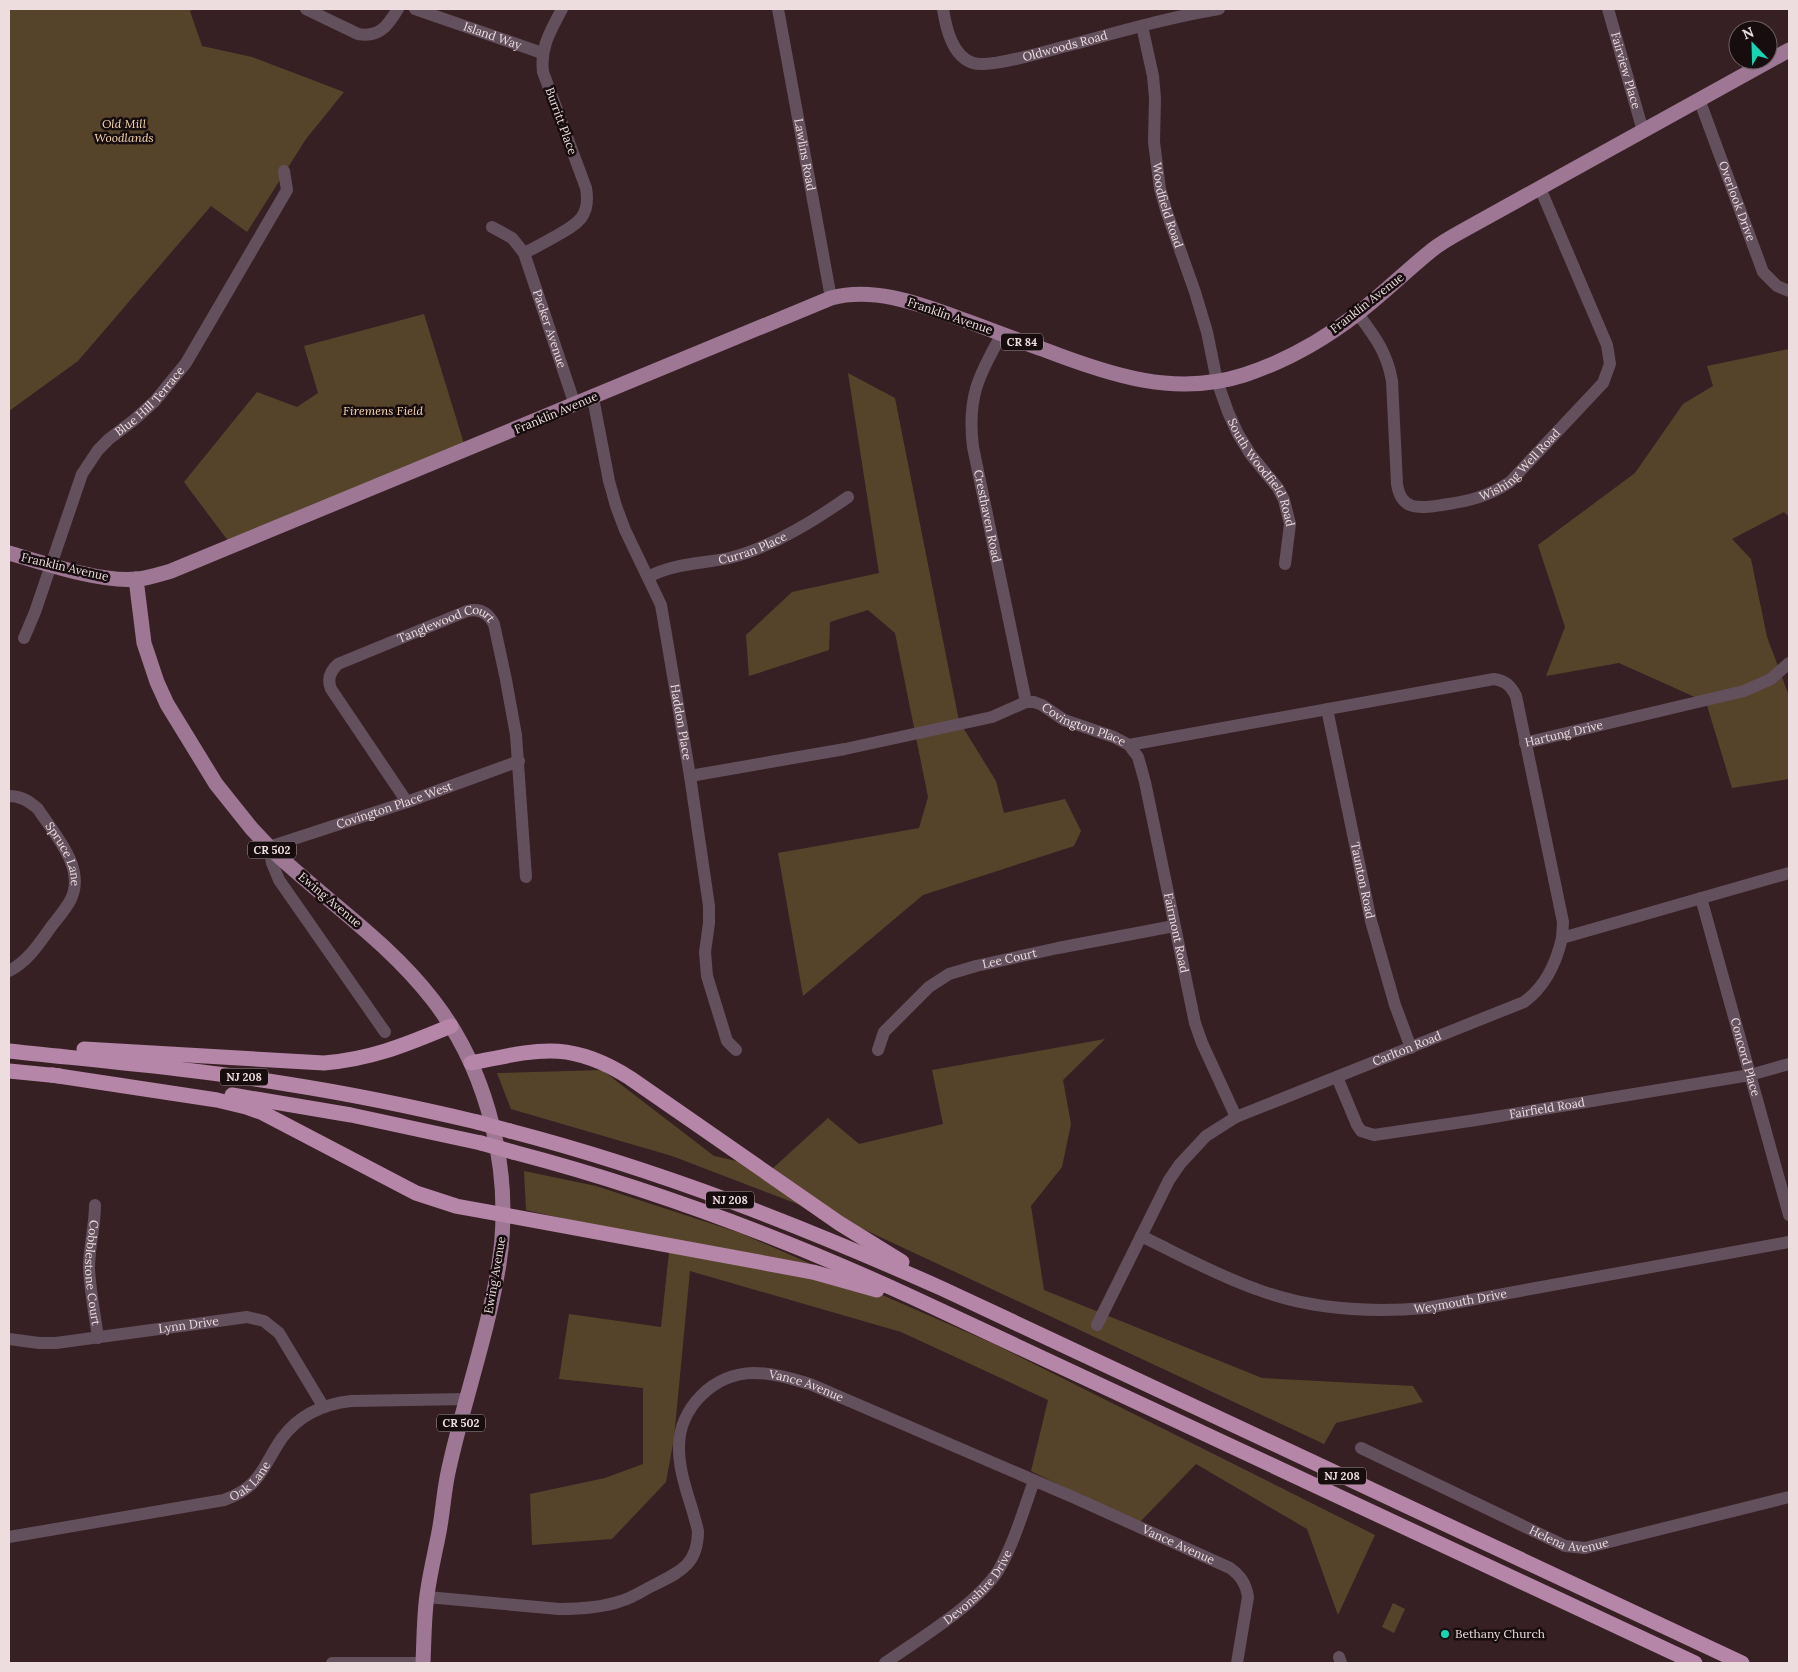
<svg xmlns="http://www.w3.org/2000/svg" width="1798" height="1672" viewBox="0 0 1798 1672" font-family="Lora,serif">
	<style>
		.green { fill: #56442a }
		.lines { fill: none; stroke-linecap: round; stroke-linejoin: round }
		.minor { stroke: #63505d; stroke-width: 12 }
		.major { stroke: #9d7793; stroke-width: 15 }
		.highway { stroke: #b586a8; stroke-width: 15 }
		.highway-bridge { stroke: #b586a8; stroke-width: 15 }
		.poi-dot { fill: #16d5b3; stroke: #170d0e; stroke-width: 2 }
		.labels { text-anchor: middle; stroke-width: 5; stroke-linejoin: round; paint-order: stroke }
		.shield { fill: #170d0e; stroke: #ad9fa0; stroke-width: 1 }
		.shield-label { font-size: 11px; font-weight: bold; fill: #eddddf }
		.street-label { font-size: 12px; fill: #eddddf; stroke: #170d0e }
		.park-label { font-size: 12px; font-style: italic; fill: #fadcb4; stroke: #170d0e }
		.poi-label { font-size: 12px; fill: #eddddf; stroke: #170d0e; text-anchor: start }
	</style>
	<rect width="100%" height="100%" fill="#372023"/>
	<g class="green">
		<path d="M 9,9 L 195,9 L 190,11 L 202,46 L 252,57 L 344,92 L 306,139 L 247,232 L 211,206 L 78,361 L 9,411 Z"/>
		<path d="M 424,314 L 466,450 L 232,546 L 184,482 L 257,392 L 297,407 L 318,393 L 304,346 Z"/>
		<path d="M 1789,349 L 1789,517 L 1784,512 L 1732,539 L 1751,559 L 1767,637 L 1789,696 L 1789,779 L 1732,788 L 1706,702 L 1619,663 L 1546,676 L 1565,627 L 1538,545 L 1635,473 L 1683,404 L 1713,386 L 1707,366 Z"/>
		<path d="M 848,373 L 895,398 L 959,721 L 996,781 L 1004,813 L 1065,799 L 1081,831 L 1074,846 L 923,895 L 803,996 L 778,853 L 919,828 L 928,797 L 895,633 L 868,610 L 830,622 L 829,650 L 749,676 L 746,635 L 792,592 L 879,573 Z"/>
		<path d="M 1105,1039 L 1063,1080 L 1071,1124 L 1062,1167 L 1031,1206 L 1044,1290 L 1262,1378 L 1413,1386 L 1423,1402 L 1336,1423 L 1324,1444 L 863,1229 L 672,1156 L 511,1109 L 497,1073 L 602,1070 L 714,1156 L 772,1169 L 828,1118 L 859,1144 L 943,1124 L 932,1070 Z"/>
		<path d="M 524,1171 L 596,1186 L 740,1233 L 992,1343 L 1375,1535 L 1338,1615 L 1307,1529 L 1196,1464 L 1138,1524 L 1031,1471 L 1048,1400 L 901,1332 L 690,1271 L 674,1438 L 666,1482 L 612,1539 L 532,1545 L 530,1494 L 605,1478 L 643,1464 L 643,1388 L 559,1379 L 569,1314 L 661,1327 L 670,1243 L 526,1210 Z"/>
		<path d="M 1393,1603 L 1405,1609 L 1394,1633 L 1382,1627 Z"/>
	</g>
	<g class="lines">
		<g class="minor">
			<path d="M 306,9 L 358,34 C 380,38 388,25 398,9"/>
			<path id="s1" d="M 415,9 L 542,53"/>
			<path id="s2" d="M 778,9 L 831,298"/>
			<path id="s3" d="M 943,9 C 946,28 952,56 973,63 C 990,69 1053,49 1074,44 C 1122,31 1170,17 1219,9"/>
			<path id="s4" d="M 1608,9 L 1643,131"/>
			<path id="s5" d="M 1142,26 L 1153,76 L 1155,98 L 1154,142 L 1160,189 L 1167,213 L 1195,292 L 1207,332 L 1217,381 L 1228,412 L 1238,434 L 1251,455 L 1278,488 L 1284,500 L 1290,524 L 1285,564"/>
			<path id="s6" d="M 1699,99 L 1763,272 L 1777,286 L 1789,291"/>
			<path id="s7" d="M 492,227 L 512,238 L 524,253 L 575,405"/>
			<path d="M 524,253 C 535,248 545,242 556,236 C 578,224 591,216 586,188 L 543,72 C 540,47 551,30 562,9"/>
			<path id="s8" d="M 1358,314 C 1375,337 1387,352 1392,381 L 1397,484 C 1401,512 1421,508 1442,505 C 1469,501 1487,497 1510,482 L 1603,383 L 1610,364 L 1607,345 L 1540,188"/>
			<path id="s9" d="M 1002,334 C 978,376 967,398 973,447 L 1026,702"/>
			<path id="s10" d="M 593,398 L 609,481 L 616,506 L 625,530 L 661,605 L 690,776 L 709,906 L 709,923 L 705,952 L 707,976 L 727,1041 L 736,1050"/>
			<path id="s11" d="M 648,577 C 674,563 702,564 729,558 C 770,548 814,521 848,497"/>
			<path id="s12" d="M 24,638 L 35,612 L 82,474 L 98,450 L 109,439 L 134,420 L 155,401 L 186,363 L 287,190 L 284,171"/>
			<path id="s13" d="M 1327,709 L 1371,921 L 1395,1005 L 1411,1048"/>
			<path id="s14" d="M 1525,743 L 1744,691 L 1771,679 L 1789,663"/>
			<path id="s15" d="M 1129,745 L 1138,757 L 1145,782 L 1195,1023 L 1202,1043 L 1236,1117"/>
			<path id="s16" d="M 690,776 L 845,749 L 992,717 L 1026,702 L 1034,702 L 1042,705 L 1064,720 L 1114,737 L 1129,745 L 1494,679 C 1506,681 1511,686 1516,696 L 1563,922 L 1562,938"/>
			<path id="s17" d="M 9,796 C 21,796 29,801 38,809 C 54,834 86,867 71,899 C 66,909 58,918 51,927 C 38,945 28,961 9,971"/>
			<path id="s18" d="M 407,802 L 331,689 C 327,679 330,671 338,664 L 467,611 C 479,608 488,612 494,624 L 506,680 L 516,735 L 526,877"/>
			<path id="s19" d="M 1701,898 L 1789,1215"/>
			<path id="s20" d="M 385,1032 L 279,880 L 272,863 L 269,847 L 407,802 L 519,761"/>
			<path id="s21" d="M 878,1050 L 884,1032 L 929,987 L 949,974 L 976,966 L 1058,948 L 1174,926"/>
			<path id="s22" d="M 1337,1077 L 1357,1125 L 1361,1131 L 1374,1135 L 1476,1120 L 1750,1075 L 1789,1064"/>
			<path id="s23" d="M 95,1205 C 95,1226 89,1247 89,1268 C 90,1291 95,1315 98,1338"/>
			<path id="s24" d="M 1141,1236 C 1179,1254 1216,1275 1256,1289 C 1311,1310 1368,1313 1426,1308 L 1789,1242"/>
			<path id="s25" d="M 1097,1325 L 1169,1180 L 1180,1164 L 1206,1136 L 1236,1117 L 1524,1002 C 1545,987 1556,964 1562,938 L 1789,873"/>
			<path id="s26" d="M 9,1339 L 39,1343 L 56,1343 L 247,1317 L 264,1321 L 279,1333 L 323,1406"/>
			<path id="s27" d="M 1361,1448 L 1565,1546 L 1585,1548 L 1789,1497"/>
			<path id="s28" d="M 9,1537 L 224,1500 C 261,1487 262,1467 282,1438 C 299,1415 324,1404 351,1401 L 467,1399"/>
			<path id="s29" d="M 427,1597 L 559,1609 C 580,1609 601,1608 621,1601 C 632,1598 642,1591 652,1586 C 680,1572 698,1565 698,1531 C 692,1504 679,1476 679,1449 C 678,1408 714,1373 754,1373 C 773,1373 792,1379 810,1384 L 1075,1498 L 1230,1568 C 1241,1576 1246,1584 1248,1597 L 1237,1663"/>
			<path d="M 1339,1657 L 1341,1663"/>
			<path d="M 332,1663 L 423,1663"/>
			<path id="s30" d="M 885,1663 C 920,1638 975,1606 998,1571 C 1014,1544 1023,1511 1034,1481"/>
		</g>
		<g class="major">
			<path d="M 9,553 C 43,563 103,583 137,579 C 149,578 160,574 171,571 L 831,298 C 872,287 914,302 953,316 C 984,327 1014,339 1045,350 C 1110,375 1175,397 1244,375 C 1284,362 1323,340 1357,314 C 1383,294 1406,271 1432,250 C 1442,242 1453,236 1464,230 L 1789,50"/>
			<path d="M 136,579 L 144,643 L 157,682 L 167,704 L 216,784 L 252,829 L 269,847 C 323,899 387,940 433,1000 C 489,1072 513,1174 499,1264 C 488,1333 464,1400 449,1468 C 444,1489 443,1511 439,1532 C 435,1553 430,1573 427,1595 C 424,1617 424,1640 423,1663"/>
		</g>
		<g class="highway">
			<path d="M 84,1049 L 324,1063 C 373,1059 407,1044 451,1026"/>
			<path d="M 9,1051 C 102,1061 195,1069 287,1084 C 351,1094 414,1107 477,1122"/>
			<path d="M 471,1063 C 537,1050 569,1039 630,1078 L 839,1223 L 902,1262"/>
			<path d="M 9,1071 L 60,1076"/>
			<path d="M 52,1075 L 217,1100 L 246,1107 L 263,1113 L 416,1193 L 456,1206 L 813,1272 L 877,1290"/>
			<path d="M 232,1095 L 351,1115 L 481,1143"/>
			<path d="M 510,1131 C 660,1170 802,1226 943,1289 L 1742,1663"/>
			<path d="M 513,1152 C 651,1188 784,1238 914,1298 L 1695,1663"/>
		</g>
		<g class="highway-bridge">
			<path d="M 477,1122 L 510,1131"/>
			<path d="M 481,1143 L 513,1152"/>
		</g>
	</g>
	<circle class="poi-dot" cx="1445" cy="1634" r="5"/>
	<g class="labels">
		<g class="shield">
			<rect x="1001" y="333.5" width="42" height="17" rx="4"/>
			<rect x="248" y="841.5" width="48" height="17" rx="4"/>
			<rect x="220" y="1068.5" width="48" height="17" rx="4"/>
			<rect x="706" y="1191.5" width="48" height="17" rx="4"/>
			<rect x="437" y="1414.5" width="48" height="17" rx="4"/>
			<rect x="1318" y="1467.5" width="48" height="17" rx="4"/>
		</g>
		<g class="shield-label">
			<text x="1022" y="346">CR 84</text>
			<text x="272" y="854">CR 502</text>
			<text x="244" y="1081">NJ 208</text>
			<text x="730" y="1204">NJ 208</text>
			<text x="461" y="1427">CR 502</text>
			<text x="1342" y="1480">NJ 208</text>
		</g>
		<g class="street-label">
			<text dy="4" stroke="none"><textPath href="#s1" startOffset="82">Island Way</textPath></text>
			<text dy="4" stroke="none"><textPath href="#s3" startOffset="159">Oldwoods Road</textPath></text>
			<text dy="4" stroke="none"><textPath href="#s4" startOffset="64">Fairview Place</textPath></text>
			<text transform="translate(561 121) rotate(70)" y="4">Burritt Place</text>
			<text dy="4" stroke="none"><textPath href="#s2" startOffset="148">Lawlins Road</textPath></text>
			<text dy="4" stroke="none"><textPath href="#s6" startOffset="109">Overlook Drive</textPath></text>
			<text dy="4" stroke="none"><textPath href="#s5" startOffset="182">Woodfield Road</textPath></text>
			<text transform="translate(1367 303) rotate(-38)" y="4">Franklin Avenue</text>
			<text transform="translate(950 316) rotate(19)" y="4">Franklin Avenue</text>
			<text dy="4" stroke="none"><textPath href="#s7" startOffset="122">Packer Avenue</textPath></text>
			<text dy="4" stroke="none"><textPath href="#s12" startOffset="274">Blue Hill Terrace</textPath></text>
			<text transform="translate(556 413) rotate(-23)" y="4">Franklin Avenue</text>
			<text dy="4" stroke="none"><textPath href="#s8" startOffset="328">Wishing Well Road</textPath></text>
			<text dy="4" stroke="none"><textPath href="#s5" startOffset="468">South Woodfield Road</textPath></text>
			<text dy="4" stroke="none"><textPath href="#s9" startOffset="190">Cresthaven Road</textPath></text>
			<text dy="4" stroke="none"><textPath href="#s11" startOffset="109">Curran Place</textPath></text>
			<text transform="translate(65 567) rotate(13)" y="4">Franklin Avenue</text>
			<text dy="4" stroke="none"><textPath href="#s18" startOffset="281">Tanglewood Court</textPath></text>
			<text dy="4" stroke="none"><textPath href="#s10" startOffset="338">Haddon Place</textPath></text>
			<text dy="4" stroke="none"><textPath href="#s16" startOffset="408">Covington Place</textPath></text>
			<text dy="4" stroke="none"><textPath href="#s14" startOffset="40">Hartung Drive</textPath></text>
			<text dy="4" stroke="none"><textPath href="#s20" startOffset="352">Covington Place West</textPath></text>
			<text dy="4" stroke="none"><textPath href="#s17" startOffset="85">Spruce Lane</textPath></text>
			<text dy="4" stroke="none"><textPath href="#s13" startOffset="175">Taunton Road</textPath></text>
			<text transform="translate(330 900) rotate(40)" y="4">Ewing Avenue</text>
			<text dy="4" stroke="none"><textPath href="#s15" startOffset="195">Fairmont Road</textPath></text>
			<text dy="4" stroke="none"><textPath href="#s21" startOffset="169">Lee Court</textPath></text>
			<text dy="4" stroke="none"><textPath href="#s25" startOffset="439">Carlton Road</textPath></text>
			<text dy="4" stroke="none"><textPath href="#s19" startOffset="165">Concord Place</textPath></text>
			<text dy="4" stroke="none"><textPath href="#s22" startOffset="248">Fairfield Road</textPath></text>
			<text dy="4" stroke="none"><textPath href="#s23" startOffset="68">Cobblestone Court</textPath></text>
			<text transform="translate(495 1275) rotate(-80)" y="4">Ewing Avenue</text>
			<text dy="4" stroke="none"><textPath href="#s24" startOffset="334">Weymouth Drive</textPath></text>
			<text dy="4" stroke="none"><textPath href="#s26" startOffset="181">Lynn Drive</textPath></text>
			<text dy="4" stroke="none"><textPath href="#s29" startOffset="564">Vance Avenue</textPath></text>
			<text dy="4" stroke="none"><textPath href="#s28" startOffset="251">Oak Lane</textPath></text>
			<text dy="4" stroke="none"><textPath href="#s27" startOffset="229">Helena Avenue</textPath></text>
			<text dy="4" stroke="none"><textPath href="#s29" startOffset="969">Vance Avenue</textPath></text>
			<text dy="4" stroke="none"><textPath href="#s30" startOffset="121">Devonshire Drive</textPath></text>
		</g>
		<g class="park-label">
			<text x="124" y="128">Old Mill<tspan x="124" dy="14">Woodlands</tspan></text>
			<text x="383" y="415">Firemens Field</text>
		</g>
		<g class="poi-label">
			<text x="1455" y="1638">Bethany Church</text>
		</g>
	</g>
	<rect width="1798" height="1672" fill="none" stroke="#eddddf" stroke-width="20"/>
	<g transform="translate(1753 45) rotate(337)"><circle r="24" fill="#170d0e" stroke="#6d6062"/>
	<path d="M0-4L9 19L0 12L-9 19Z" fill="#16d5b3"/>
	<text y="-8" font-size="14" font-weight="bold" text-anchor="middle" fill="#eddddf">N</text>
	</g>
</svg>
